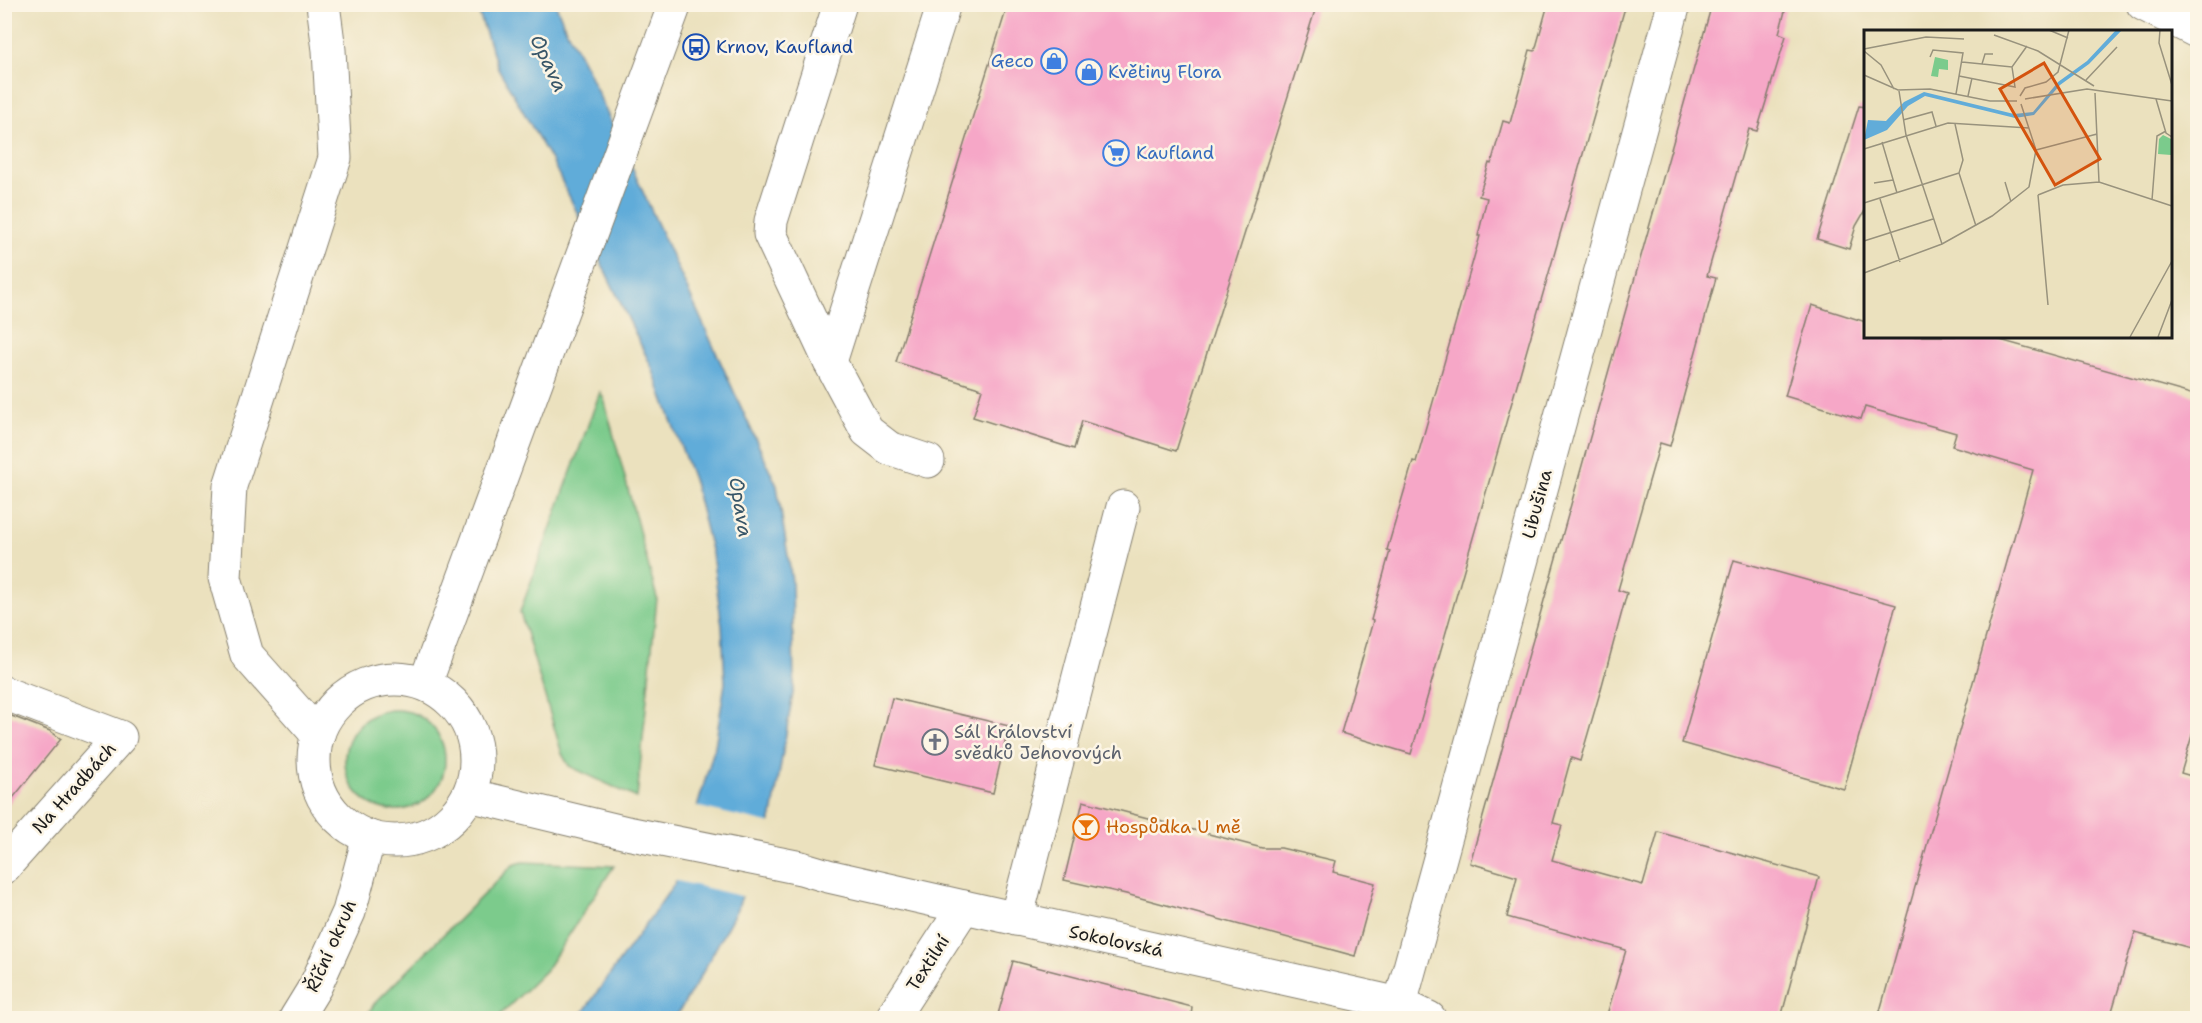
<svg xmlns="http://www.w3.org/2000/svg" width="2202" height="1023" viewBox="0 0 2202 1023" font-family="'Shantell Sans',sans-serif">
	<style>
		.green { fill: #7bcb8c; stroke: #4c7454; stroke-width: 1.5 }
		.water { fill: #61acd9; stroke: #3e647a; stroke-width: 1.5 }
		.pier { fill: #ebe1be }
		.building { fill: #f6a7c7 }
		.lines { fill: none; stroke-linecap: round; stroke-linejoin: round }
		.minor-casing { stroke: #847e6d; stroke-width: 35 }
		.major-casing { stroke: #847e6d; stroke-width: 35 }
		.minor { stroke: #fff; stroke-width: 33 }
		.major { stroke: #fff; stroke-width: 33 }
		.labels { text-anchor: middle; stroke-width: 5; stroke-linejoin: round; paint-order: stroke }
		.transit-label { font-size: 18px; fill: #164399; stroke: #fcf5e5; text-anchor: start }
		.shop-label { font-size: 18px; fill: #366cbe; stroke: #fcf5e5; text-anchor: start }
		.street-label { font-size: 18px; fill: #1c1c1c; stroke: #fcf5e5 }
		.worship-label { font-size: 18px; fill: #5b616d; stroke: #fcf5e5; text-anchor: start }
		.food-label { font-size: 18px; fill: #c56008; stroke: #fcf5e5; text-anchor: start }
		.water-label { font-size: 20px; font-style: italic; fill: #385668; stroke: #fcf5e5 }
		.inset-road { fill: none; stroke: #98927d; stroke-width: 1.5 }
		.view { fill: #d4530e; fill-opacity: 0.15; stroke: #d4530e; stroke-width: 3 }
		.inset-edge { fill: none; stroke: #1c1c1c; stroke-width: 3 }
	</style>
	<rect width="100%" height="100%" fill="#fcf5e5"/>
	<filter id="ink" filterUnits="userSpaceOnUse"><feTurbulence type="fractalNoise" baseFrequency=".0167" numOctaves="2"/><feDisplacementMap in="SourceGraphic" scale="12" xChannelSelector="R" yChannelSelector="G"/><feConvolveMatrix kernelMatrix="1 2 1 2 8 2 1 2 1" color-interpolation-filters="sRGB"/></filter>
	<filter id="wash" filterUnits="userSpaceOnUse"><feTurbulence type="fractalNoise" baseFrequency=".008" numOctaves="4" result="noise"/><feDisplacementMap in="SourceGraphic" scale="24" xChannelSelector="R" yChannelSelector="G"/><feGaussianBlur stdDeviation="1.35" result="paint"/><feColorMatrix in="noise" values="0 0 0 0 0 0 0 0 0 0 0 0 0 0 0 0 0 1.4 0 .05"/><feComposite in="paint" operator="in"/></filter>
	<g filter="url(#wash)">
		<rect width="100%" height="100%" fill="#ebe1be"/>
		<g class="green">
			<path d="M 600,392 L 604,399 L 657,598 L 637,798 L 569,766 L 562,754 L 520,612 Z"/>
			<circle cx="395" cy="760" r="50"/>
			<path d="M 523,862 L 614,866 L 546,970 L 497,1018 L 366,1018 L 374,1004 L 513,865 Z"/>
		</g>
		<path class="water" d="M 476,5 L 556,5 L 565,27 L 587,69 L 777,486 L 792,581 L 794,687 L 772,816 L 738,907 L 698,981 L 675,1018 L 579,1018 L 675,883 L 715,746 L 725,683 L 722,626 L 712,554 L 694,482 L 652,368 L 555,167 L 498,68 Z"/>
		<path class="pier" d="M 695,806 L 772,824 L 745,897 L 673,880 Z"/>
		<g id="blocks">
			<g class="building">
				<path d="M 1008,4 L 1317,4 L 1176,451 L 1082,421 L 1074,449 L 973,417 L 982,389 L 896,362 Z"/>
				<path d="M 1548,4 L 1626,4 L 1411,754 L 1341,733 L 1373,621 L 1371,620 L 1390,551 L 1387,550 L 1413,461 L 1416,462 L 1480,236 L 1478,236 L 1487,198 L 1479,196 L 1489,163 L 1491,164 L 1503,121 L 1510,123 L 1530,50 L 1535,51 Z"/>
				<path d="M 1712,4 L 1787,4 L 1779,33 L 1786,36 L 1757,131 L 1749,129 L 1707,276 L 1716,278 L 1670,446 L 1660,443 L 1618,590 L 1627,593 L 1601,689 L 1580,761 L 1571,758 L 1553,823 L 1562,825 L 1552,860 L 1643,885 L 1658,832 L 1819,877 L 1781,1018 L 1606,1018 L 1626,950 L 1507,917 L 1517,877 L 1470,863 Z"/>
				<path d="M 1859,106 L 1866,107 L 1866,209 L 1856,226 L 1849,249 L 1817,239 Z"/>
				<path d="M 1812,305 L 1866,322 L 1866,336 L 1986,336 L 2198,396 L 2198,715 L 2181,773 L 2198,778 L 2198,950 L 2135,933 L 2110,1018 L 1878,1018 L 2033,470 L 1952,446 L 1956,433 L 1865,407 L 1861,419 L 1785,396 Z"/>
				<path d="M 1734,560 L 1896,605 L 1844,789 L 1682,743 Z"/>
				<path d="M 892,698 L 1009,726 L 993,793 L 875,765 Z"/>
				<path d="M 4,713 L 50,731 L 61,739 L 4,809 Z"/>
				<path d="M 1083,801 L 1262,848 L 1281,848 L 1336,861 L 1333,872 L 1375,883 L 1355,956 L 1126,894 L 1064,880 Z"/>
				<path d="M 1013,961 L 1192,1007 L 1191,1018 L 997,1018 Z"/>
			</g>
		</g>
	</g>
	<g filter="url(#ink)">
		<use href="#blocks" fill-opacity="0" stroke="#847e6d" stroke-width="1.5"/>
		<g class="lines">
			<g class="minor-casing">
				<g id="minor">
					<path d="M 840,4 L 771,221 L 770,234 L 830,362 L 867,431 L 889,448 L 928,461"/>
					<path d="M 2143,4 L 2198,32"/>
					<path d="M 830,362 L 944,4"/>
					<path d="M 4,693 L 120,737 L 4,867"/>
					<path d="M 318,735 L 247,655 L 225,578 L 230,486 L 335,158 L 329,50 L 323,4"/>
					<path d="M 469,795 L 627,833 L 801,868 L 828,876 L 964,907 L 1400,1004 L 1429,1018"/>
					<path d="M 1016,919 L 1123,507"/>
					<path d="M 1400,1004 L 1674,4"/>
					<path d="M 892,1018 L 964,907"/>
				</g>
			</g>
			<g class="major-casing">
				<g id="major">
					<circle cx="395" cy="760" r="81"/>
					<path d="M 425,684 L 675,4"/>
					<path d="M 296,1018 L 315,987 L 349,912 L 369,837"/>
				</g>
			</g>
			<use href="#minor" class="minor"/>
			<use href="#major" class="major"/>
		</g>
	</g>
	<defs>
		<g id="bus-ring" transform="scale(1.35)"><circle r="9.5" fill="#fcf5e5" stroke="#1a4fb4" stroke-width="1.5"/><path d="M-5-6H5V4H4V6H2V4H-2V6H-4V4H-5ZM-3.5-4V0h7V-4ZM-3.5 1.2v1.5H-2V1.2ZM2 1.2v1.5H3.5V1.2Z" fill="#1a4fb4"/></g>
		<g id="shop-ring" transform="scale(1.35)"><circle r="9.5" fill="#fcf5e5" stroke="#3f7fe0" stroke-width="1.5"/><path d="M-5-2.5h2.3a2.7 3.5 0 0 1 5.4 0H5L5.5 6h-11ZM-1.5-2.5h3a1.5 2.3 0 0 0-3 0Z" fill="#3f7fe0"/></g>
		<g id="supermarket-ring" transform="scale(1.35)"><circle r="9.5" fill="#fcf5e5" stroke="#3f7fe0" stroke-width="1.5"/><path d="M-6-5.5h2.5l.6 2H6L4.5 2H-2.5L-4.4-4H-6ZM-1.5 3.2a1.3 1.3 0 1 0 .1 0ZM3 3.2a1.3 1.3 0 1 0 .1 0Z" fill="#3f7fe0"/></g>
		<g id="church-ring" transform="scale(1.35)"><circle r="9.5" fill="#fcf5e5" stroke="#6b7280" stroke-width="1.5"/><path d="M-1.2-6h2.4v3.5h3.3v2.4h-3.3V6h-2.4V-.1h-3.3v-2.4h3.3Z" fill="#6b7280"/></g>
		<g id="bar-ring" transform="scale(1.35)"><circle r="9.5" fill="#fcf5e5" stroke="#e8710a" stroke-width="1.5"/><path d="M-6-5H6L.8 .8V4.5H3.5V6h-7V4.5H-.8V.8Z" fill="#e8710a"/></g>
	</defs>
	<g fill-rule="evenodd">
		<use href="#bus-ring" x="696" y="47"/>
		<use href="#shop-ring" x="1054" y="61"/>
		<use href="#shop-ring" x="1089" y="72"/>
		<use href="#supermarket-ring" x="1116" y="153"/>
		<use href="#church-ring" x="935" y="742"/>
		<use href="#bar-ring" x="1086" y="827"/>
	</g>
	<g class="labels">
		<g class="transit-label">
			<text x="716" y="53">Krnov, Kaufland</text>
		</g>
		<g class="shop-label">
			<text x="1034" y="67" text-anchor="end">Geco</text>
			<text x="1108" y="78">Květiny Flora</text>
			<text x="1136" y="159">Kaufland</text>
		</g>
		<g class="street-label">
			<text transform="translate(1537 504) rotate(-75)" y="6">Libušina</text>
			<text transform="translate(74 788) rotate(-48)" y="6">Na Hradbách</text>
			<text transform="translate(1116 941) rotate(12)" y="6">Sokolovská</text>
			<text transform="translate(331 946) rotate(-66)" y="6">Říční okruh</text>
			<text transform="translate(928 963) rotate(-57)" y="6">Textilní</text>
		</g>
		<g class="worship-label">
			<text x="954" y="738">Sál Království<tspan x="954" dy="21">svědků Jehovových</tspan></text>
		</g>
		<g class="food-label">
			<text x="1106" y="833">Hospůdka U mě</text>
		</g>
		<g class="water-label">
			<text transform="translate(549 63) rotate(65)" y="7">Opava</text>
			<text transform="translate(741 507) rotate(81)" y="7">Opava</text>
		</g>
	</g>
	<g transform="translate(1864 30)">
		<rect width="308" height="308" fill="#ebe1be"/>
		<path d="M 71,27 L 84,30 L 84,40 L 75,39 L 74,47 L 67,46 ZM 299,105 L 307,109 L 307,125 L 294,124 L 295,109 Z" fill="#7bcb8c"/>
		<path d="M 252,0 L 258,0 L 225,34 L 196,55 L 170,85 L 151,88 L 61,66 L 44,76 L 23,100 L 0,110 L 4,90 L 22,91 L 40,72 L 60,62 L 150,84 L 169,82 L 194,52 L 223,31 Z" fill="#61acd9"/>
		<path class="inset-road" d="M 185,0 L 204,8M 296,0 L 295,13 L 308,55M 130,5 L 174,21 L 230,56M 0,19 L 62,7 L 100,9M 0,21 L 17,35 L 30,59M 66,27 L 69,20 L 99,23 L 92,64M 98,32 L 148,37 L 163,16M 118,34 L 121,24 L 129,24M 0,45 L 34,60 L 66,59 L 126,71 L 153,71M 95,46 L 151,57 L 148,37M 222,50 L 253,17M 35,61 L 42,105 L 78,214M 231,63 L 235,152M 104,66 L 108,48M 156,66 L 161,58 L 182,52 L 194,42 L 205,0M 161,69 L 223,59 L 308,71M 292,69 L 302,103 L 308,107M 157,74 L 172,120 L 165,157M 39,90 L 68,82 L 72,96M 91,94 L 99,130 L 95,143M 18,112 L 33,163M 0,119 L 84,93 L 165,98M 172,120 L 233,104M 95,143 L 112,196M 141,152 L 147,172M 10,153 L 29,150M 174,165 L 199,155 L 235,152 L 308,176M 174,165 L 184,275M 16,169 L 36,232M 288,170 L 293,106 L 302,101M 0,173 L 95,143M 0,211 L 69,189M 0,243 L 78,214 L 128,186 L 165,157M 266,307 L 308,231M 294,307 L 308,270"/>
		<path class="view" d="M 180,33 L 236,129 L 191,155 L 136,59 Z"/>
		<rect width="308" height="308" class="inset-edge"/>
	</g>
	<rect width="2202" height="1023" fill="none" stroke="#fcf5e5" stroke-width="24"/>
</svg>
